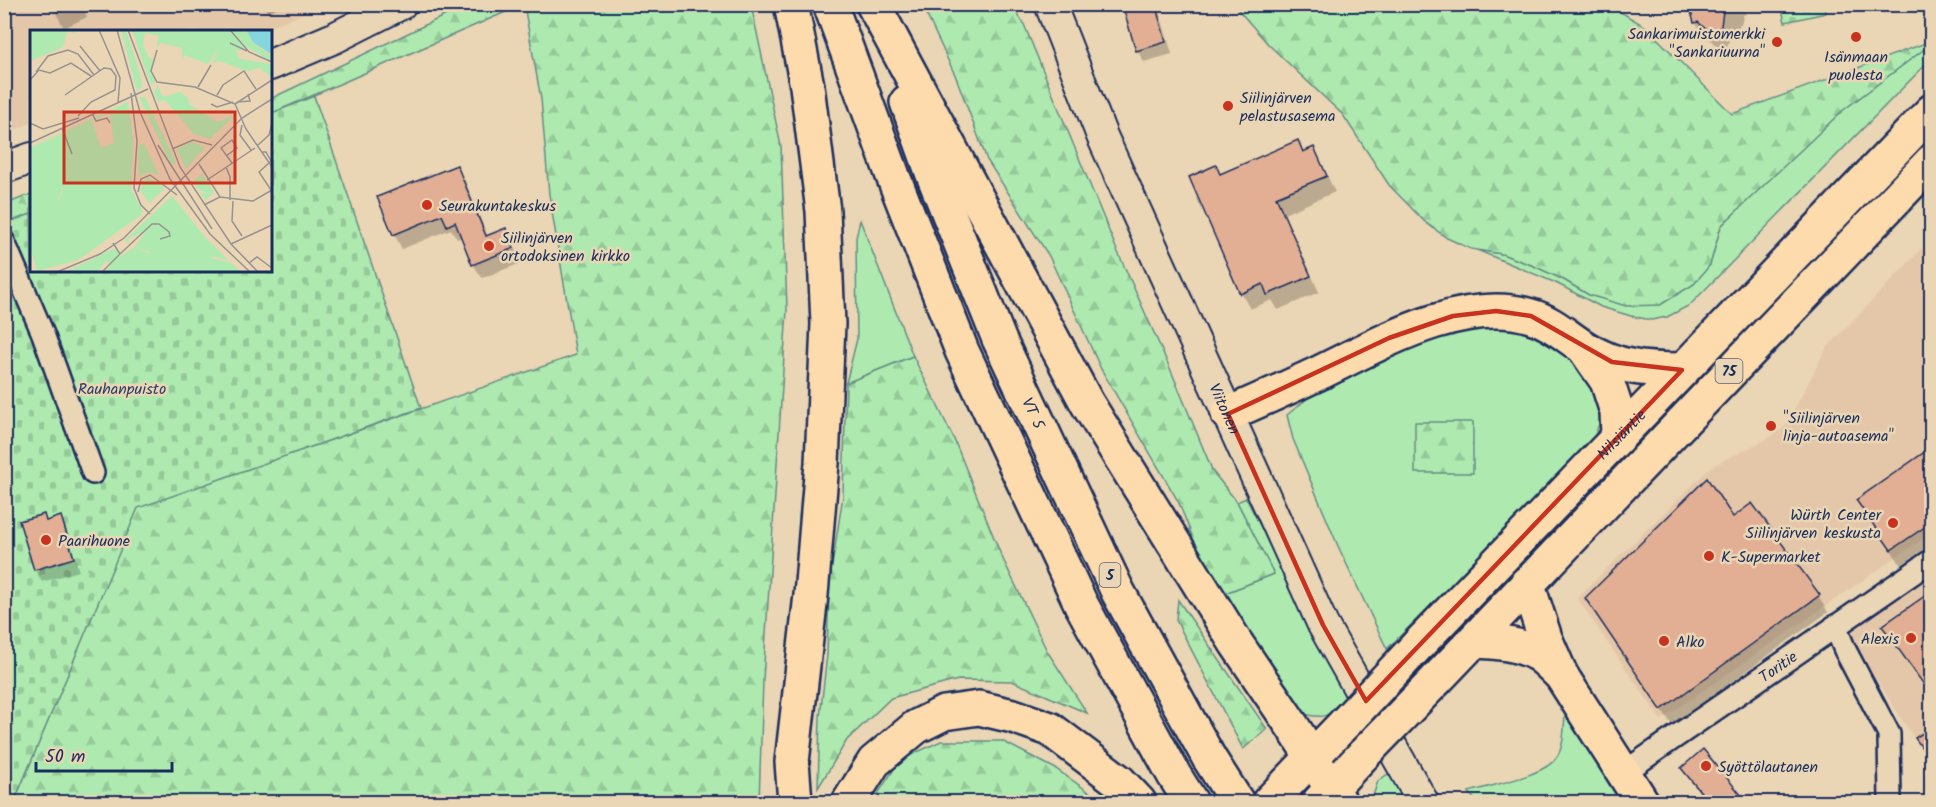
<svg xmlns="http://www.w3.org/2000/svg" width="1936" height="807" viewBox="0 0 1936 807" font-family="Kalam,sans-serif">
	<style>
		.built { fill: #e4c7a9 }
		.green { fill: #aeeaaf; stroke: #648c86; stroke-width: 1.5 }
		.forest { fill: url(#forest-firs); stroke: #648c86; stroke-width: 1.5 }
		.cemetery { fill: url(#cemetery-stones); stroke: #648c86; stroke-width: 1.5 }
		.shadow { fill: #0003 }
		.building { fill: #e2af95; stroke: #1b2f5e; stroke-width: 1.5 }
		.lines { fill: none; stroke-linecap: round; stroke-linejoin: round }
		.street-casing { stroke: #1b2f5e; stroke-width: 26 }
		.secondary-casing { stroke: #1b2f5e; stroke-width: 34 }
		.primary-casing { stroke: #1b2f5e; stroke-width: 38 }
		.highway-casing { stroke: #1b2f5e; stroke-width: 38 }
		.street { stroke: #ead5b4; stroke-width: 21 }
		.secondary { stroke: #ead5b4; stroke-width: 30 }
		.primary { stroke: #fedbac; stroke-width: 33 }
		.highway { stroke: #fedbac; stroke-width: 33 }
		.primary-bridge-casing { stroke: #1b2f5e; stroke-width: 38; stroke-linecap: butt }
		.primary-bridge { stroke: #fedbac; stroke-width: 33 }
		.marked { fill: none; stroke: #c8321e; stroke-width: 4.5; stroke-linejoin: round }
		.poi-dot { fill: #c8321e; stroke: #ead5b4; stroke-width: 2 }
		.labels { text-anchor: middle; stroke-width: 5; stroke-linejoin: round; paint-order: stroke }
		.shield { fill: #ead5b4; stroke: #596178; stroke-width: 1.5 }
		.shield-label { font-size: 15px; font-weight: bold; fill: #1b2f5e }
		.poi-label { font-size: 16px; fill: #1b2f5e; stroke: #ead5b4; text-anchor: start }
		.park-label { font-size: 16px; fill: #2a4266; stroke: #ead5b4 }
		.street-label { font-size: 16px; fill: #1b2f5e; stroke: #ead5b4 }
		.inset-road { fill: none; stroke: #979392; stroke-width: 1.5 }
		.view { fill: #c8321e; fill-opacity: 0.15; stroke: #c8321e; stroke-width: 3 }
		.inset-edge { fill: none; stroke: #1b2f5e; stroke-width: 3 }
	</style>
	<defs>
		<pattern id="forest-firs" width="22" height="20" patternUnits="userSpaceOnUse" patternTransform="scale(1.5)"><rect width="22" height="20" fill="#aeeaaf"/><path d="M5 1l3.5 6h-7zM16 11l3.5 6h-7z" fill="#95c999"/></pattern>
		<pattern id="cemetery-stones" width="16" height="16" patternUnits="userSpaceOnUse" patternTransform="scale(1.5)"><rect width="16" height="16" fill="#aeeaaf"/><path d="M2 7V4a2 2 0 0 1 4 0v3zM10 15v-3a2 2 0 0 1 4 0v3z" fill="#95c999"/></pattern>
	</defs>
	<rect width="100%" height="100%" fill="#ead5b4"/>
	<filter id="ink" filterUnits="userSpaceOnUse"><feTurbulence type="fractalNoise" baseFrequency=".0167" numOctaves="2"/><feDisplacementMap in="SourceGraphic" scale="12" xChannelSelector="R" yChannelSelector="G"/><feConvolveMatrix kernelMatrix="1 2 1 2 8 2 1 2 1" color-interpolation-filters="sRGB"/></filter>
	<g filter="url(#ink)">
		<g class="built">
			<path d="M 5,4 L 324,4 L 324,5 L 260,31 L 32,32 L 31,123 L 5,133 Z"/>
			<path d="M 1931,239 L 1931,533 L 1661,720 L 1577,598 L 1711,467 L 1771,437 L 1785,427 L 1826,349 Z"/>
			<path d="M 1931,571 L 1931,759 L 1927,758 L 1843,628 Z"/>
		</g>
		<g class="green">
			<path d="M 1931,44 L 1931,59 L 1690,305 L 1667,317 L 1651,320 L 1631,316 L 1601,307 L 1556,283 L 1477,250 L 1502,254 L 1534,266 L 1564,280 L 1589,295 L 1626,305 L 1660,305 L 1694,284 L 1710,265 L 1721,226 L 1771,177 L 1842,111 Z"/>
			<path d="M 860,220 L 913,356 L 846,383 L 857,339 L 856,238 Z"/>
			<path d="M 1472,325 L 1519,326 L 1571,354 L 1602,399 L 1600,421 L 1595,435 L 1578,458 L 1387,649 L 1338,546 L 1293,439 L 1287,415 L 1308,398 L 1322,390 L 1439,334 Z"/>
			<path d="M 1246,498 L 1347,695 C 1332,718 1322,721 1296,711 L 1220,595 L 1274,574 L 1237,502 Z"/>
			<path d="M 1566,707 L 1625,802 L 1476,802 L 1469,792 C 1491,785 1544,776 1556,758 C 1566,745 1563,723 1566,707 Z"/>
			<path d="M 1392,771 L 1410,802 L 1371,802 L 1378,781 Z"/>
		</g>
		<g class="forest">
			<path d="M 467,5 L 522,5 L 270,114 L 270,99 Z"/>
			<path d="M 524,5 L 751,5 L 781,146 L 787,309 L 763,680 L 759,802 L 14,802 L 138,507 L 576,355 L 549,194 L 541,99 Z"/>
			<path d="M 922,5 L 1011,5 L 1023,22 L 1116,248 L 1172,373 L 1213,472 L 1237,502 L 1274,574 L 1220,595 L 1202,560 L 1178,501 L 1101,369 L 1049,256 L 987,160 L 956,77 Z"/>
			<path d="M 1234,5 L 1609,5 L 1646,27 L 1732,114 L 1931,41 L 1931,44 L 1842,111 L 1721,226 L 1710,265 L 1694,284 L 1660,305 L 1626,306 L 1589,295 L 1564,280 L 1534,266 L 1502,254 L 1471,249 L 1447,238 L 1425,222 L 1389,185 L 1343,115 L 1268,44 Z"/>
			<path d="M 31,194 L 31,214 L 5,224 L 4,205 Z"/>
			<path d="M 913,356 L 953,437 L 1001,555 L 1047,651 L 1087,713 L 1012,681 L 958,680 L 891,698 L 847,740 L 818,788 L 820,717 L 827,655 L 829,585 L 843,496 L 846,383 Z"/>
			<rect x="1415" y="422" width="58" height="51"/>
			<path d="M 1178,600 L 1267,729 L 1243,749 L 1176,620 Z"/>
			<path d="M 941,741 L 1002,741 L 1056,769 L 1103,802 L 876,802 L 879,792 L 900,760 Z"/>
		</g>
		<g class="cemetery">
			<path d="M 1781,5 L 1824,5 L 1826,13 L 1785,22 Z"/>
			<path d="M 314,96 L 421,408 L 138,508 L 14,802 L 4,802 L 4,224 L 31,214 L 32,270 L 270,270 L 270,114 Z"/>
		</g>
		<g class="shadow">
			<path d="M 51,4 L 81,4 L 87,17 L 64,28 Z"/>
			<path d="M 263,4 L 282,4 L 268,13 Z"/>
			<path d="M 336,4 L 342,4 L 344,9 L 342,11 Z"/>
			<path d="M 1124,4 L 1157,4 L 1172,54 L 1144,62 L 1137,50 Z"/>
			<path d="M 1691,4 L 1744,4 L 1746,14 L 1743,15 L 1742,22 L 1738,27 L 1739,31 L 1731,32 L 1727,47 L 1721,49 L 1717,47 L 1709,38 L 1705,39 L 1695,23 Z"/>
			<path d="M 1297,142 L 1304,153 L 1314,149 L 1335,192 L 1284,214 L 1319,292 L 1278,310 L 1272,300 L 1250,309 L 1241,293 L 1220,175 Z"/>
			<path d="M 456,167 L 465,181 L 488,237 L 506,230 L 514,244 L 521,263 L 482,278 L 473,264 L 463,237 L 457,239 L 451,229 L 402,249 L 394,234 Z"/>
			<path d="M 1932,448 L 1932,544 L 1901,565 L 1858,500 Z"/>
			<path d="M 43,516 L 47,522 L 60,518 L 67,530 L 79,571 L 42,582 L 35,570 L 21,522 Z"/>
			<path d="M 1733,519 L 1818,596 L 1828,612 L 1672,725 L 1596,614 Z"/>
			<path d="M 1932,593 L 1932,696 L 1884,626 Z"/>
			<path d="M 1683,768 L 1741,797 L 1744,802 L 1708,802 L 1690,781 Z"/>
		</g>
		<g class="building">
			<path d="M 1122,4 L 1155,4 L 1166,42 L 1136,51 Z"/>
			<path d="M 1689,4 L 1724,4 L 1721,26 L 1718,31 L 1709,32 L 1698,22 L 1694,23 Z"/>
			<path d="M 1298,140 L 1303,152 L 1314,147 L 1327,176 L 1276,197 L 1311,276 L 1267,295 L 1263,284 L 1240,294 L 1189,177 L 1216,165 L 1220,174 Z"/>
			<path d="M 457,165 L 486,236 L 506,228 L 514,248 L 472,265 L 455,222 L 447,226 L 442,215 L 393,235 L 377,197 Z"/>
			<path d="M 1932,447 L 1932,522 L 1891,550 L 1856,500 Z"/>
			<path d="M 1707,478 L 1733,517 L 1752,503 L 1820,595 L 1661,710 L 1585,598 Z"/>
			<path d="M 44,514 L 46,521 L 61,516 L 74,558 L 34,570 L 19,521 Z"/>
			<path d="M 1932,591 L 1932,696 L 1882,626 Z"/>
			<path d="M 1932,727 L 1932,762 L 1915,738 Z"/>
			<path d="M 1703,749 L 1742,796 L 1734,802 L 1709,802 L 1681,768 Z"/>
		</g>
		<g class="lines">
			<g class="street-casing">
				<g id="street">
					<path d="M 4,242 L 43,334 L 93,473"/>
					<path d="M 1835,626 L 1845,650 L 1889,734 L 1890,802"/>
					<path id="s1" d="M 1623,773 L 1932,560"/>
				</g>
			</g>
			<g class="secondary-casing">
				<g id="secondary">
					<path id="s2" d="M 1050,4 L 1102,136 L 1323,625 L 1423,802"/>
					<path d="M 270,65 L 334,38 L 401,4"/>
					<path d="M 4,168 L 32,158"/>
				</g>
			</g>
			<g class="primary-casing">
				<g id="primary">
					<path d="M 1584,348 L 1607,381 L 1617,412 L 1618,435"/>
					<path d="M 1228,414 C 1259,401 1289,387 1319,373 C 1379,344 1463,295 1531,316 C 1552,322 1567,337 1585,348 C 1617,368 1645,370 1682,370"/>
					<path d="M 1527,583 L 1545,638 L 1561,675 L 1642,802"/>
					<path d="M 1474,641 C 1495,642 1517,643 1535,653 C 1545,658 1553,668 1561,675"/>
					<path id="s3" d="M 1417,646 L 1932,111"/>
					<path d="M 1436,680 L 1932,161"/>
					<path d="M 1269,802 L 1347,721"/>
					<path d="M 1319,802 L 1364,754"/>
				</g>
			</g>
			<g class="highway-casing">
				<g id="highway">
					<path d="M 791,4 L 807,86 L 823,211 L 828,324 L 822,463 L 811,595 L 792,762 L 795,802"/>
					<path d="M 830,4 L 893,176 L 962,351 L 1081,604 L 1174,775 L 1191,802"/>
					<path d="M 873,4 L 1087,403 L 1236,643 L 1293,727 L 1340,802"/>
					<path id="s4" d="M 907,102 L 932,172 L 999,339 L 1118,592 L 1209,758 L 1237,802"/>
					<path d="M 849,802 L 874,762 L 916,727 L 944,713 L 979,708 L 1013,716 L 1050,729 L 1120,782 L 1139,802"/>
				</g>
			</g>
			<use href="#street" class="street"/>
			<use href="#secondary" class="secondary"/>
			<use href="#primary" class="primary"/>
			<use href="#highway" class="highway"/>
			<g class="primary-bridge-casing">
				<g id="primary-bridge">
					<path d="M 1347,721 L 1417,646"/>
					<path d="M 1364,754 L 1436,680"/>
				</g>
			</g>
			<use href="#primary-bridge" class="primary-bridge"/>
		</g>
	</g>
	<path class="marked" d="M 1496,311 L 1531,316 L 1612,362 L 1682,370 L 1366,701 L 1323,625 L 1228,414 L 1389,338 L 1453,316 Z"/>
	<g class="poi-dot">
		<circle cx="1856" cy="37" r="6"/>
		<circle cx="1777" cy="42" r="6"/>
		<circle cx="1228" cy="106" r="6"/>
		<circle cx="427" cy="205" r="6"/>
		<circle cx="489" cy="246" r="6"/>
		<circle cx="1771" cy="426" r="6"/>
		<circle cx="1893" cy="523" r="6"/>
		<circle cx="46" cy="540" r="6"/>
		<circle cx="1709" cy="556" r="6"/>
		<circle cx="1911" cy="638" r="6"/>
		<circle cx="1664" cy="641" r="6"/>
		<circle cx="1706" cy="766" r="6"/>
	</g>
	<g class="labels">
		<g class="shield">
			<rect x="1715.5" y="359" width="27" height="24" rx="4.5"/>
			<rect x="1099.5" y="563" width="21" height="24" rx="4.5"/>
		</g>
		<g class="shield-label">
			<text x="1729" y="376">75</text>
			<text x="1110" y="580">5</text>
		</g>
		<g class="poi-label">
			<text x="1765" y="39" text-anchor="end">Sankarimuistomerkki<tspan x="1765" dy="18">"Sankariuurna"</tspan></text>
			<text x="1856" y="62" text-anchor="middle">Isänmaan<tspan x="1856" dy="18">puolesta</tspan></text>
			<text x="1240" y="103">Siilinjärven<tspan x="1240" dy="18">pelastusasema</tspan></text>
			<text x="439" y="211">Seurakuntakeskus</text>
			<text x="501" y="243">Siilinjärven<tspan x="501" dy="18">ortodoksinen kirkko</tspan></text>
			<text x="1783" y="423">"Siilinjärven<tspan x="1783" dy="18">linja-autoasema"</tspan></text>
			<text x="1881" y="520" text-anchor="end">Würth Center<tspan x="1881" dy="18">Siilinjärven keskusta</tspan></text>
			<text x="58" y="546">Paarihuone</text>
			<text x="1721" y="562">K-Supermarket</text>
			<text x="1899" y="644" text-anchor="end">Alexis</text>
			<text x="1676" y="647">Alko</text>
			<text x="1718" y="772">Syöttölautanen</text>
		</g>
		<g class="park-label">
			<text x="122" y="394">Rauhanpuisto</text>
		</g>
		<g class="street-label">
			<text dy="6" stroke="none"><textPath href="#s2" startOffset="441">Viitonen</textPath></text>
			<text dy="6" stroke="none"><textPath href="#s4" startOffset="336">VT 5</textPath></text>
			<text dy="6" stroke="none"><textPath href="#s3" startOffset="294">Nilsiäntie</textPath></text>
			<text dy="6" stroke="none"><textPath href="#s1" startOffset="188">Toritie</textPath></text>
		</g>
	</g>
	<g transform="translate(30 30)">
		<rect width="242" height="242" fill="#ead5b4"/>
		<path d="M 21,0 L 45,0 L 45,3 L 37,2 L 33,17 L 0,31 L 2,24 L 34,12 ZM 141,0 L 204,0 L 218,17 L 209,21 L 194,16 L 181,33 L 188,18 L 157,10 ZM 161,112 L 175,117 L 156,139 L 147,119 ZM 172,144 L 184,162 L 176,170 L 170,163 L 178,163 L 169,160 L 163,152 ZM 142,166 L 175,207 L 199,231 L 183,226 L 175,235 L 151,233 L 152,241 L 122,241 L 119,222 L 105,217 L 116,201 L 98,209 L 100,216 L 95,210 Z" fill="#aeeaaf"/>
		<path d="M 0,0 L 21,0 L 34,12 L 0,25 ZM 91,0 L 96,0 L 111,48 L 112,57 L 107,61 ZM 102,0 L 141,0 L 157,10 L 188,18 L 178,34 L 154,25 L 152,31 L 152,18 L 131,13 L 126,19 L 129,6 L 115,3 L 113,13 L 118,27 L 124,30 L 121,41 L 126,51 L 121,55 ZM 204,0 L 217,2 L 223,12 L 241,26 L 241,31 L 220,19 ZM 194,15 L 203,16 L 210,29 L 241,34 L 241,47 L 230,38 L 217,41 L 189,31 L 183,33 ZM 127,55 L 133,67 L 150,62 L 158,68 L 159,74 L 187,92 L 205,85 L 180,109 L 164,104 L 135,70 L 129,72 L 124,64 ZM 109,67 L 115,67 L 146,133 L 141,135 ZM 98,72 L 103,109 L 101,159 L 113,181 L 111,185 L 48,230 L 7,241 L 0,216 L 0,153 L 28,171 L 46,127 L 84,113 L 80,83 L 0,117 ZM 114,113 L 126,139 L 130,145 L 118,142 L 109,147 L 108,116 ZM 117,147 L 135,158 L 119,173 L 110,160 ZM 142,215 L 153,232 L 175,235 L 181,228 L 201,233 L 210,241 L 152,241 ZM 105,217 L 120,224 L 122,241 L 76,241 L 81,234 L 76,231 L 68,241 L 36,242 L 81,220 L 85,219 L 91,226 Z" fill="#aeeaaf"/>
		<path d="M 62,91 L 71,118 L 46,127 L 27,171 L 0,153 L 0,118 Z" fill="#aeeaaf"/>
		<path d="M 216,0 L 241,0 L 241,24 L 223,12 Z" fill="#85d6df"/>
		<path class="inset-road" d="M 69,0 L 90,48 L 88,73M 87,0 L 110,82 L 140,149 L 180,204 L 220,242M 98,0 L 150,137 L 201,214 L 228,242M 200,0 L 219,22 L 242,32M 200,13 L 217,21M 50,16 L 70,41M 127,20 L 121,41 L 127,52 L 165,57 L 205,74 L 216,99 L 242,137M 6,42 L 18,26 L 38,20 L 48,24 L 64,45M 0,50 L 9,40 L 20,43 L 41,33 L 61,46M 168,57 L 181,35M 101,63 L 107,111 L 104,158 L 111,175 L 120,184M 35,65 L 74,38 L 81,39 L 86,46 L 85,60 L 61,72 L 48,86M 187,65 L 193,55 L 214,41 L 226,59M 207,72 L 220,71 L 218,64M 181,74 L 187,77 L 203,72M 205,74 L 242,50M 63,85 L 66,91 L 77,88 L 80,93M 0,93 L 13,99 L 49,88M 212,95 L 210,105 L 221,120M 32,98 L 42,124M 0,113 L 118,59M 128,115 L 182,199M 228,115 L 239,105 L 242,93M 142,119 L 163,110 L 182,115M 231,122 L 236,122 L 241,131 L 229,142 L 241,160M 196,126 L 207,118 L 202,110 L 191,118 L 202,133M 169,134 L 190,167 L 174,175M 196,137 L 200,147 L 200,170M 177,150 L 225,118M 108,162 L 111,149 L 120,145 L 147,165M 190,167 L 223,171 L 242,160M 203,171 L 202,191 L 212,206M 201,214 L 242,195M 90,224 L 122,194 L 129,194 L 139,202 L 140,206 L 130,209M 219,233 L 227,227 L 242,238M 27,242 L 70,224 L 94,208 L 212,88 L 242,69M 72,242 L 90,224 L 83,213"/>
		<path class="view" d="M 34,82 L 205,82 L 205,153 L 34,153 Z"/>
		<rect width="242" height="242" class="inset-edge"/>
	</g>
	<rect width="1936" height="807" fill="none" stroke="#ead5b4" stroke-width="24"/>
	<rect x="12" y="12" width="1912" height="783" fill="none" stroke="#1b2f5e" stroke-width="2" filter="url(#ink)"/>
	<path d="M36 762v9h136v-9" fill="none" stroke="#1b2f5e" stroke-width="3"/>
	<text x="45" y="762" font-size="18" fill="#1b2f5e" stroke="#ead5b4" stroke-width="4.5" paint-order="stroke">50 m</text>
</svg>
